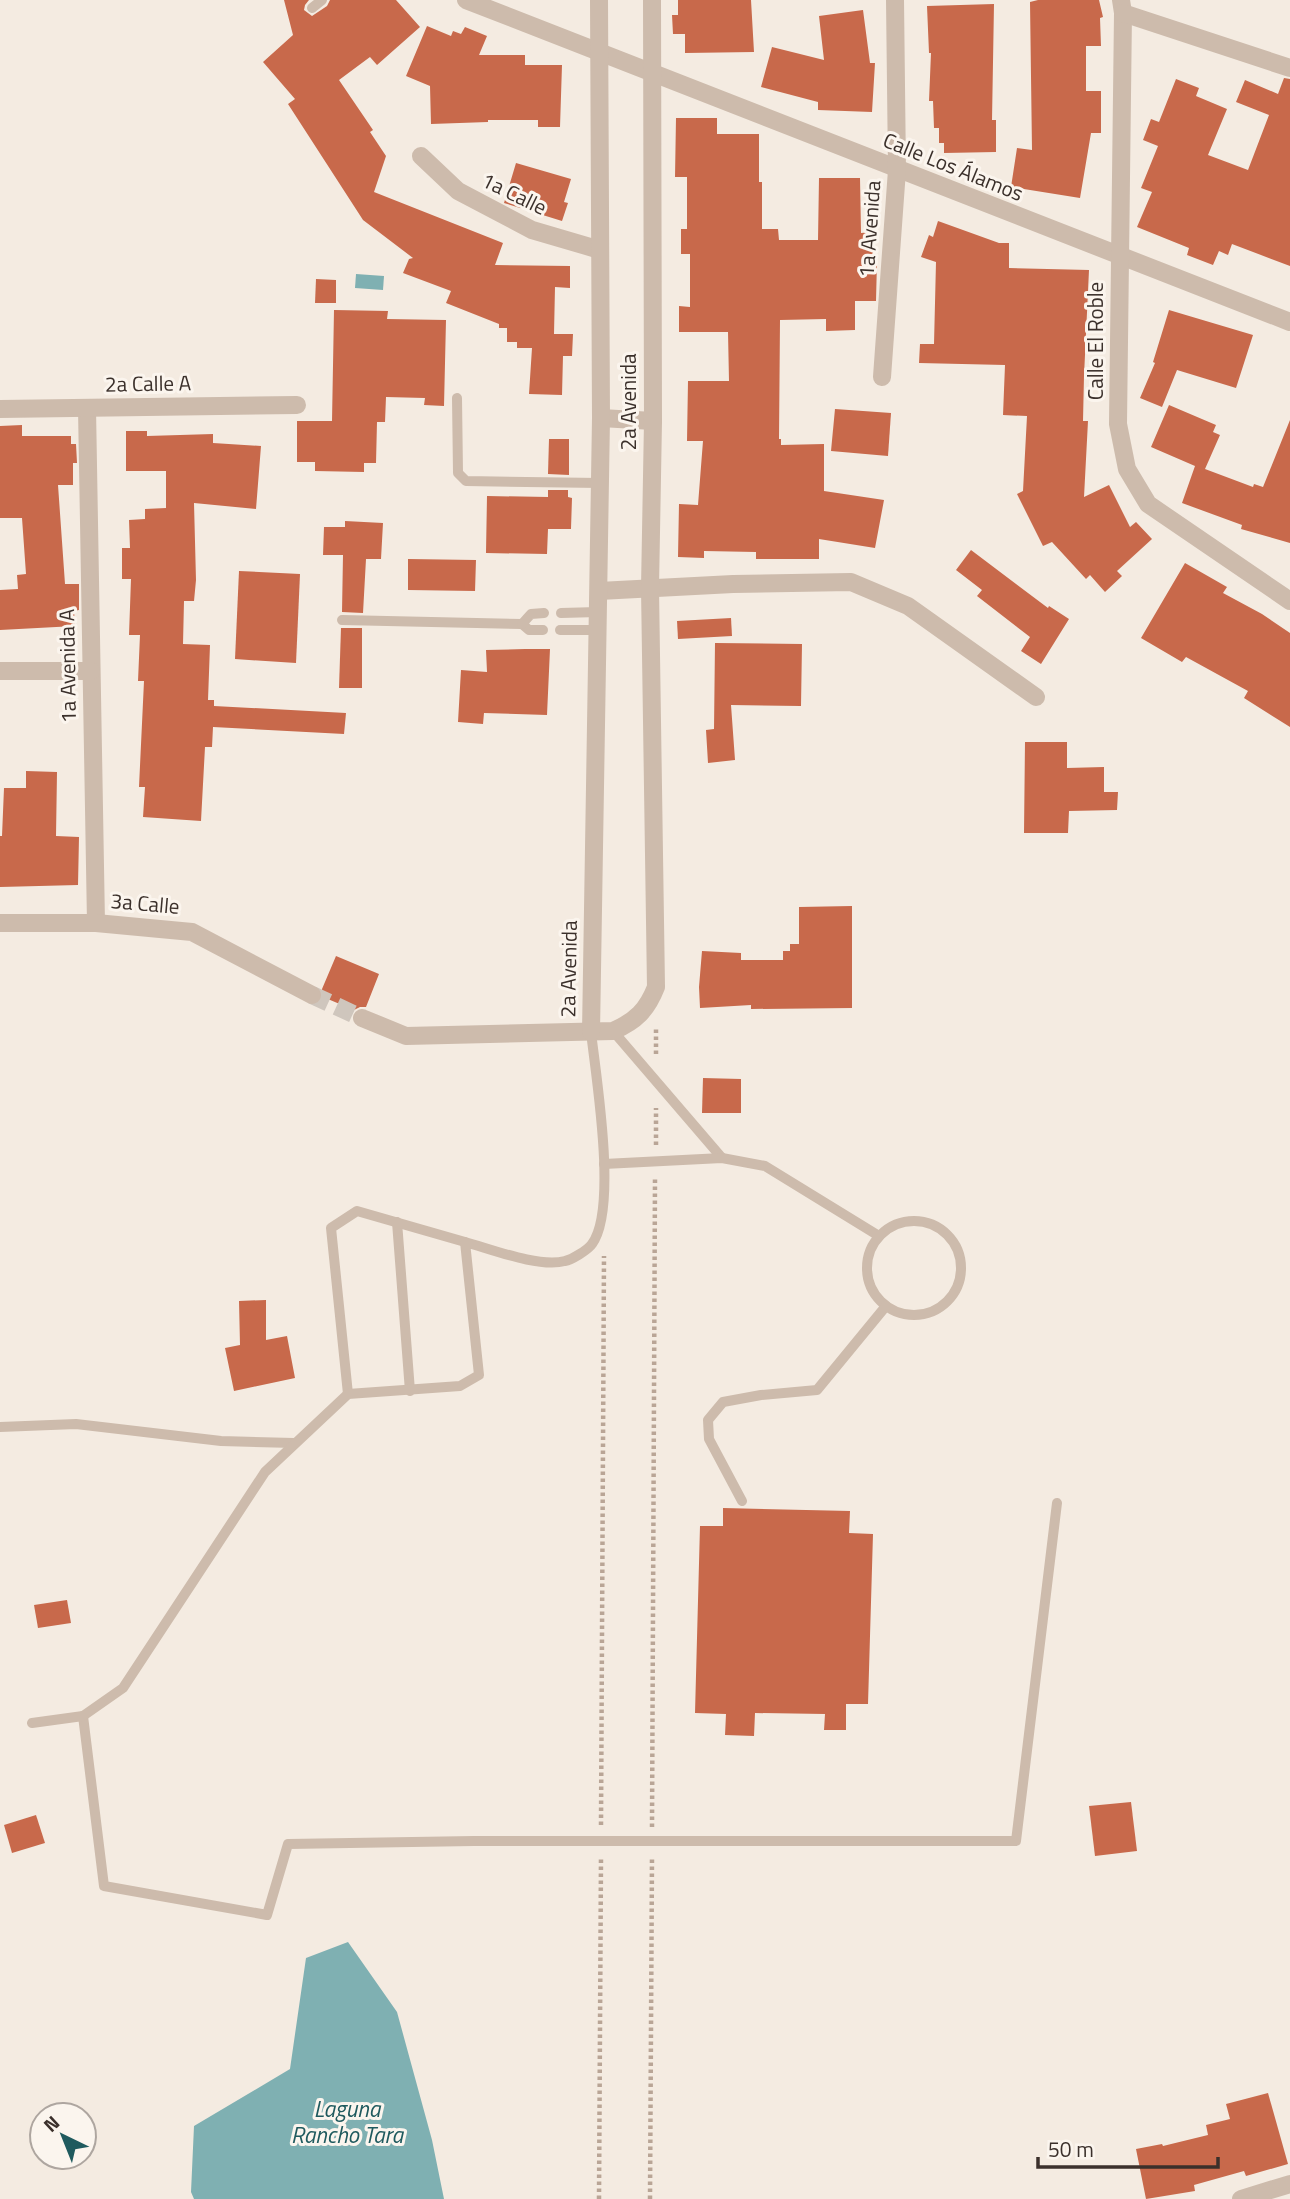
<svg xmlns="http://www.w3.org/2000/svg" width="1290" height="2199" viewBox="0 0 1290 2199" font-family="'Titillium Web',sans-serif">
	<style>
		.water { fill: #7fb0b2 }
		.building { fill: #c8694b }
		.lines { fill: none; stroke-linecap: round; stroke-linejoin: round }
		.minor-tunnel { stroke: #cfc6bd; stroke-width: 18; stroke-dasharray: 18 9; stroke-linecap: butt }
		.path { stroke: #b9a596; stroke-width: 4.5; stroke-dasharray: 3.5 3.5; stroke-linecap: butt }
		.service { stroke: #cdbbac; stroke-width: 10 }
		.minor { stroke: #cdbbac; stroke-width: 18 }
		.labels { text-anchor: middle; stroke-width: 6; stroke-linejoin: round; paint-order: stroke }
		.street-label { font-size: 21px; fill: #3b302b; stroke: #fbf5ee }
		.water-label { font-size: 23px; font-style: italic; fill: #1f5a5e; stroke: #fbf5ee }
	</style>
	<rect width="100%" height="100%" fill="#f4ebe1"/>
	<g class="water">
		<path d="M 356,274 L 384,276 L 383,290 L 355,288 Z"/>
		<path d="M 348,1942 L 397,2012 L 432,2140 L 444,2199 L 194,2199 L 191,2192 L 194,2126 L 290,2069 L 306,1958 Z"/>
	</g>
	<g class="building">
		<path d="M 284,0 L 309,0 L 305,5 L 304,10 L 312,16 L 327,6 L 330,0 L 396,0 L 420,27 L 377,65 L 370,57 L 339,80 L 373,130 L 370,132 L 386,156 L 374,192 L 503,243 L 495,265 L 570,266 L 570,288 L 555,287 L 554,334 L 573,334 L 572,356 L 563,356 L 562,395 L 529,394 L 532,348 L 517,348 L 517,342 L 507,342 L 507,328 L 499,328 L 499,324 L 446,303 L 451,291 L 403,273 L 409,259 L 413,258 L 363,220 L 288,104 L 295,99 L 263,62 L 293,35 Z"/>
		<path d="M 678,0 L 751,0 L 754,52 L 685,53 L 685,34 L 673,34 L 672,15 L 678,15 Z"/>
		<path d="M 1038,0 L 1099,0 L 1103,17 L 1100,18 L 1101,46 L 1086,46 L 1086,91 L 1101,91 L 1101,133 L 1091,133 L 1080,198 L 1011,187 L 1017,148 L 1032,150 L 1030,2 Z"/>
		<path d="M 994,4 L 992,120 L 996,120 L 996,152 L 944,153 L 944,143 L 939,143 L 939,128 L 934,128 L 933,101 L 929,101 L 931,53 L 929,53 L 927,6 Z"/>
		<path d="M 863,10 L 870,63 L 875,63 L 872,112 L 818,110 L 818,102 L 761,87 L 772,47 L 824,60 L 819,16 Z"/>
		<path d="M 427,26 L 451,36 L 453,31 L 461,34 L 465,27 L 487,36 L 479,55 L 525,55 L 525,65 L 562,65 L 560,127 L 538,127 L 538,120 L 488,120 L 488,122 L 431,124 L 430,86 L 406,76 Z"/>
		<path d="M 1284,78 L 1290,79 L 1290,266 L 1232,244 L 1228,255 L 1219,251 L 1213,265 L 1187,255 L 1189,248 L 1137,227 L 1152,192 L 1141,188 L 1158,146 L 1143,140 L 1151,119 L 1159,122 L 1176,79 L 1199,88 L 1196,96 L 1227,109 L 1208,155 L 1248,170 L 1269,115 L 1236,102 L 1245,80 L 1278,94 Z"/>
		<path d="M 676,118 L 717,118 L 717,134 L 759,134 L 759,182 L 762,182 L 762,229 L 778,229 L 779,240 L 818,240 L 819,178 L 860,178 L 861,233 L 873,232 L 873,261 L 877,261 L 876,301 L 855,301 L 855,330 L 826,331 L 826,319 L 780,320 L 779,439 L 781,439 L 781,445 L 824,444 L 824,491 L 884,500 L 875,548 L 819,539 L 819,559 L 756,559 L 756,552 L 704,551 L 704,558 L 678,557 L 679,504 L 698,505 L 703,441 L 687,441 L 688,381 L 729,381 L 728,332 L 679,332 L 679,306 L 690,307 L 690,254 L 681,254 L 681,229 L 687,229 L 687,177 L 675,177 Z"/>
		<path d="M 516,163 L 571,179 L 564,202 L 568,203 L 562,221 L 504,203 Z"/>
		<path d="M 938,221 L 999,243 L 1009,243 L 1009,268 L 1089,270 L 1084,376 L 1083,421 L 1088,421 L 1084,497 L 1109,485 L 1130,527 L 1136,522 L 1152,539 L 1117,571 L 1122,576 L 1105,592 L 1090,575 L 1086,579 L 1052,542 L 1043,546 L 1017,494 L 1023,491 L 1027,416 L 1003,415 L 1005,365 L 919,363 L 920,344 L 934,344 L 936,262 L 921,257 L 929,235 L 933,237 Z"/>
		<path d="M 316,279 L 336,280 L 336,303 L 315,303 Z"/>
		<path d="M 334,310 L 388,311 L 387,319 L 446,320 L 444,406 L 424,405 L 425,398 L 386,397 L 385,422 L 377,422 L 376,463 L 364,463 L 364,472 L 315,471 L 315,462 L 297,462 L 297,421 L 332,421 Z"/>
		<path d="M 1169,310 L 1253,335 L 1236,388 L 1177,370 L 1162,407 L 1140,398 L 1155,363 L 1153,362 Z"/>
		<path d="M 1169,405 L 1216,425 L 1213,432 L 1220,435 L 1205,469 L 1253,487 L 1254,484 L 1263,487 L 1290,420 L 1290,543 L 1241,529 L 1242,525 L 1182,503 L 1195,466 L 1151,447 Z"/>
		<path d="M 835,409 L 891,413 L 888,456 L 831,451 Z"/>
		<path d="M 22,425 L 22,436 L 71,436 L 71,444 L 76,444 L 77,463 L 73,463 L 73,485 L 58,485 L 65,584 L 79,584 L 79,610 L 74,611 L 75,626 L 0,630 L 0,590 L 18,589 L 17,575 L 26,574 L 22,518 L 0,518 L 0,426 Z"/>
		<path d="M 126,431 L 147,431 L 147,436 L 213,434 L 213,443 L 261,446 L 256,509 L 194,503 L 196,580 L 194,601 L 184,601 L 183,644 L 210,645 L 208,700 L 214,700 L 214,706 L 346,713 L 344,734 L 213,727 L 212,747 L 205,747 L 201,821 L 143,817 L 145,787 L 139,787 L 144,681 L 138,681 L 140,635 L 129,635 L 131,579 L 122,579 L 122,548 L 130,548 L 129,520 L 145,519 L 145,509 L 166,508 L 166,471 L 126,471 Z"/>
		<path d="M 549,439 L 569,439 L 569,475 L 548,474 Z"/>
		<path d="M 548,490 L 568,490 L 568,497 L 572,498 L 571,529 L 548,529 L 547,554 L 486,553 L 487,496 L 548,497 Z"/>
		<path d="M 345,521 L 383,523 L 381,559 L 366,559 L 363,613 L 342,612 L 343,555 L 323,555 L 324,527 L 345,527 Z"/>
		<path d="M 971,550 L 1048,608 L 1049,606 L 1069,619 L 1041,664 L 1021,651 L 1030,637 L 977,596 L 982,590 L 956,570 Z"/>
		<path d="M 408,559 L 476,560 L 475,591 L 408,590 Z"/>
		<path d="M 1185,563 L 1227,587 L 1223,593 L 1262,614 L 1290,633 L 1290,727 L 1244,698 L 1248,691 L 1186,657 L 1182,662 L 1141,638 Z"/>
		<path d="M 239,571 L 300,574 L 296,663 L 235,659 Z"/>
		<path d="M 731,618 L 732,636 L 678,639 L 677,621 Z"/>
		<path d="M 341,628 L 362,628 L 362,688 L 339,688 Z"/>
		<path d="M 715,643 L 802,644 L 801,706 L 731,705 L 735,760 L 708,763 L 706,730 L 714,729 Z"/>
		<path d="M 525,649 L 550,649 L 547,715 L 484,713 L 483,724 L 458,722 L 461,670 L 487,672 L 486,650 Z"/>
		<path d="M 1025,742 L 1067,742 L 1067,768 L 1104,767 L 1104,792 L 1118,792 L 1117,810 L 1069,811 L 1068,833 L 1024,833 Z"/>
		<path d="M 26,771 L 57,772 L 56,836 L 79,837 L 78,885 L 0,887 L 0,836 L 2,836 L 4,788 L 26,788 Z"/>
		<path d="M 852,906 L 852,1008 L 751,1009 L 751,1005 L 700,1008 L 699,987 L 702,951 L 741,953 L 741,960 L 783,960 L 783,951 L 790,951 L 790,944 L 799,944 L 799,907 Z"/>
		<path d="M 336,956 L 379,974 L 366,1007 L 360,1007 L 354,1010 L 323,997 L 322,989 Z"/>
		<path d="M 703,1078 L 741,1079 L 741,1113 L 702,1113 Z"/>
		<path d="M 266,1300 L 266,1340 L 287,1336 L 295,1378 L 234,1391 L 225,1348 L 240,1345 L 239,1301 Z"/>
		<path d="M 723,1508 L 850,1511 L 849,1533 L 873,1534 L 868,1704 L 846,1704 L 846,1730 L 824,1730 L 825,1714 L 755,1713 L 754,1736 L 725,1735 L 726,1714 L 695,1713 L 700,1526 L 723,1526 Z"/>
		<path d="M 67,1600 L 71,1623 L 38,1628 L 34,1605 Z"/>
		<path d="M 1131,1802 L 1137,1851 L 1095,1856 L 1089,1806 Z"/>
		<path d="M 36,1815 L 45,1843 L 12,1853 L 4,1825 Z"/>
		<path d="M 1268,2093 L 1288,2164 L 1246,2176 L 1244,2171 L 1194,2185 L 1195,2191 L 1146,2199 L 1136,2149 L 1162,2144 L 1163,2146 L 1208,2135 L 1206,2125 L 1230,2119 L 1226,2104 Z"/>
	</g>
	<g class="lines">
		<path class="minor-tunnel" d="M 312,995 L 362,1018"/>
		<g class="path">
			<path d="M 656,1054 L 656,1027"/>
			<path d="M 656,1145 L 656,1108"/>
			<path d="M 601,1825 L 604,1256"/>
			<path d="M 652,1827 L 655,1178"/>
			<path d="M 599,2199 L 601,1858"/>
			<path d="M 650,2199 L 652,1857"/>
		</g>
		<g class="service">
			<path d="M 312,8 L 322,0"/>
			<path d="M 457,398 L 458,473 L 466,481 L 600,483"/>
			<path d="M 561,613 L 598,612"/>
			<path d="M 342,620 L 522,624 L 529,630 L 543,630"/>
			<path d="M 522,624 L 531,614 L 544,613"/>
			<path d="M 560,630 L 598,630"/>
			<path d="M 613,1031 L 722,1158"/>
			<path d="M 604,1164 L 722,1158 L 765,1166 L 879,1236"/>
			<circle cx="914" cy="1268" r="47"/>
			<path d="M 397,1222 L 410,1391"/>
			<path d="M 348,1394 L 331,1228 L 357,1211 L 465,1242"/>
			<path d="M 0,1427 L 76,1424 L 221,1441 L 294,1443"/>
			<path d="M 742,1501 L 709,1439 L 708,1420 L 723,1402 L 761,1395 L 817,1390 L 886,1306"/>
			<path d="M 83,1716 L 104,1886 L 267,1915 L 288,1844 L 474,1841 L 1016,1841 L 1057,1503"/>
			<path d="M 32,1723 L 83,1716 L 123,1688 L 265,1472 L 348,1394 L 460,1386 L 479,1375 L 465,1242 C 491,1249 539,1268 565,1261 C 571,1260 588,1250 592,1244 C 618,1209 596,1077 591,1032"/>
		</g>
		<g class="minor">
			<path d="M 466,0 L 1290,322"/>
			<path d="M 1121,0 L 1123,13 L 1118,424 L 1127,469 L 1148,504 L 1290,601"/>
			<path d="M 1123,13 L 1290,68"/>
			<path d="M 421,156 L 458,191 L 532,230 L 600,250"/>
			<path d="M 882,377 L 897,170 L 895,0"/>
			<path d="M 87,408 L 96,923"/>
			<path d="M 0,409 L 297,405"/>
			<path d="M 601,418 L 653,421"/>
			<path d="M 599,591 L 733,584 L 851,582 L 908,606 L 1036,697"/>
			<path d="M 0,671 L 91,671"/>
			<path d="M 0,923 L 96,923 L 192,932 L 312,995"/>
			<path d="M 362,1018 L 406,1036 L 613,1031 C 636,1021 647,1010 656,987 L 650,588 L 653,421 L 652,0"/>
			<path d="M 591,1032 L 601,418 L 599,0"/>
			<path d="M 1241,2199 L 1290,2184"/>
		</g>
	</g>
	<g class="labels">
		<g class="street-label">
			<text transform="translate(953 167) rotate(22)" y="7">Calle Los Álamos</text>
			<text transform="translate(514 194) rotate(26)" y="7">1a Calle</text>
			<text transform="translate(870 229) rotate(-86)" y="7">1a Avenida</text>
			<text transform="translate(1096 341) rotate(-90)" y="7">Calle El Roble</text>
			<text transform="translate(148 384) rotate(-1)" y="7">2a Calle A</text>
			<text transform="translate(629 402) rotate(-90)" y="7">2a Avenida</text>
			<text transform="translate(68 666) rotate(-91)" y="7">1a Avenida A</text>
			<text transform="translate(145 904) rotate(5)" y="7">3a Calle</text>
			<text transform="translate(569 969) rotate(-89)" y="7">2a Avenida</text>
		</g>
		<g class="water-label">
			<text x="347" y="2117">Laguna<tspan x="347" dy="26">Rancho Tara</tspan></text>
		</g>
	</g>
	<g transform="translate(63 2136) rotate(317)"><circle r="33" fill="#fbf5ee" stroke="#aea6a0" stroke-width="2"/>
	<path d="M0-5L12 26L0 18L-12 26Z" fill="#1f5a5e"/>
	<text y="-10" font-size="19" font-weight="bold" text-anchor="middle" fill="#3b302b">N</text>
	</g>
	<path d="M1038 2157v10h180v-10" fill="none" stroke="#3b302b" stroke-width="3.5"/>
	<text x="1048" y="2157" font-size="21" fill="#3b302b" stroke="#fbf5ee" stroke-width="5" paint-order="stroke">50 m</text>
</svg>
